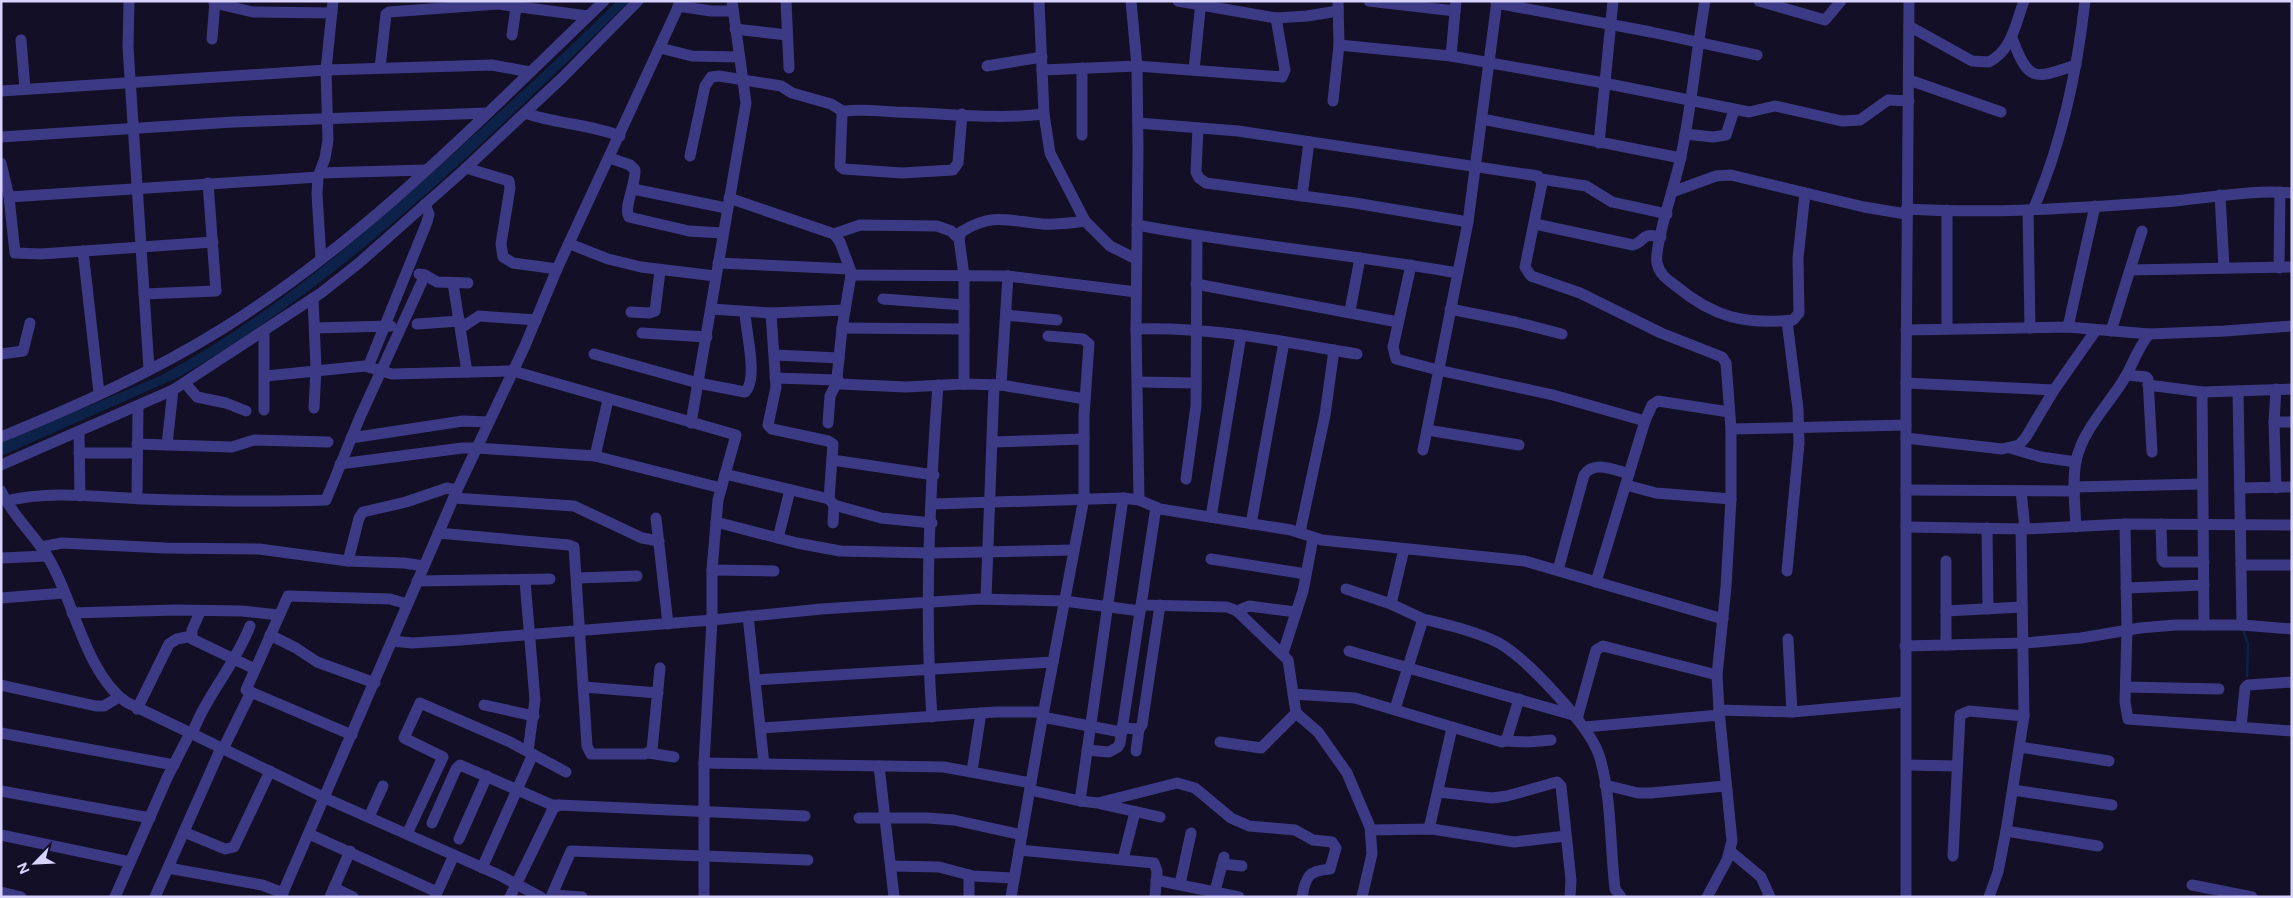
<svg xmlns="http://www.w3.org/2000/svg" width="2293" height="898" viewBox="0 0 2293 898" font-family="Figtree,sans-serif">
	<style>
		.water { fill: #0c2248 }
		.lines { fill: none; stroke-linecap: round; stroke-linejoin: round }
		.stream { stroke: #0c2248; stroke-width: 2.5 }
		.minor { stroke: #3d3a85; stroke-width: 11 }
	</style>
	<rect width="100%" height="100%" fill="#130f26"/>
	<path class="water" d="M 617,1 L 630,1 C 489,137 350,279 179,377 L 1,456 L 1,443 L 162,375 C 271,316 365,234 456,151 C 511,102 565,52 617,1 Z"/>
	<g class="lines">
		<path class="stream" d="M 2243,629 L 2248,644 L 2247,676"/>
		<g class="minor">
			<path d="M 129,1 L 128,47 L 149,369"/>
			<path d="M 786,1 L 789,68"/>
			<path d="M 1039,1 L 1044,114 L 1050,153 L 1085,221 L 1110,246 L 1136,259"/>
			<path d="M 1131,1 L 1137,66 L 1138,150 L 1136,329 L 1139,500"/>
			<path d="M 1178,1 L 1276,18 L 1307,16 L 1338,11"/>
			<path d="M 1369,1 L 1455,11"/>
			<path d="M 1705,1 C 1696,53 1692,105 1681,156 C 1677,179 1654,244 1657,263 C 1659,274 1668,280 1676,286 C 1713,317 1745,325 1793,320 L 1799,313 L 1798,258 L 1805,193"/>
			<path d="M 1759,1 L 1825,20 L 1841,1"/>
			<path d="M 214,3 L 253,12 L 332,13"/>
			<path d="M 1496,3 L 1651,32 L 1757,55"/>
			<path d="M 678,6 L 711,11 L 733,11"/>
			<path d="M 1909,26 L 1972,61 L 1989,62 C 2013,49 2015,24 2024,1"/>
			<path d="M 735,29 L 787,35"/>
			<path d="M 512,35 L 517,1"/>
			<path d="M 2012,38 C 2029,83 2034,79 2076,65"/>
			<path d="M 212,39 L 215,1"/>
			<path d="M 21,40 L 25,89"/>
			<path d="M 1339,45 L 1451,56 L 1604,83 L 1749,112 L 1775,106 L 1842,121 L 1860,120 L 1888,100 L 1909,101"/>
			<path d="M 660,48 L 692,56 L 739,57"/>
			<path d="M 1451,56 L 1456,1"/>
			<path d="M 987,66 L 1042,57"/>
			<path d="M 380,68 L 386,14 L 389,12 L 498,4 L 588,16"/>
			<path d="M 1042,70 L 1137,66 L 1282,77 L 1285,70 L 1276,18"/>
			<path d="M 1194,70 L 1201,1"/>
			<path d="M 1909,80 L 2001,112"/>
			<path d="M 1,91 L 326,70 L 492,65 L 530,72"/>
			<path d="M 1333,101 L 1339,45 L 1338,1"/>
			<path d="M 525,113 C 556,124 589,124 620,136"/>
			<path d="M 962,114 L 958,163 L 953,170 L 902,173 L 844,169 L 840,166 L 842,114 L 845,111 C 861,109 879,111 895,112 C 945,113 995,120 1044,114"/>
			<path d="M 1482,119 L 1681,158"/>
			<path d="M 1138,123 L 1238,131 L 1538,176 L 1542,183 L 1525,267 L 1531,276 L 1580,293 L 1661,333 L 1722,357 L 1726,363 L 1731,429 L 1731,499 L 1726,587 L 1717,675 L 1719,710 L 1792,712 L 1905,702"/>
			<path d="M 1198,128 L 1196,172 L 1199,178 L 1206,183 L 1355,203 L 1468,222"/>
			<path d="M 1685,134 L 1713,137 L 1726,135 L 1734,110"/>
			<path d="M 1082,135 L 1082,68"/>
			<path d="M 1,137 L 233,122 L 488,113"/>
			<path d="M 1599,143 L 1613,1"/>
			<path d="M 690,156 L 705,86 L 711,77 L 719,76 L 781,86 L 792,93 L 831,104 L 844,112"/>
			<path d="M 610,158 L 630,165 L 635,170 C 636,184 623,208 629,217 L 689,231 L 722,233"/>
			<path d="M 1,163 L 9,197 L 15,253 L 41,254 L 213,242"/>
			<path d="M 466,168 L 509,181 L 510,188 L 501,244 L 503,257 L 513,263 L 557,269"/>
			<path d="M 320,173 L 425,170"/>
			<path d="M 1541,179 L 1586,186 L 1612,202 L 1667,214"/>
			<path d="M 633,189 L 726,208"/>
			<path d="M 1672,192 L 1716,176 L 1731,175 L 1864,207 L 1906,214"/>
			<path d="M 2220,195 L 2224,268"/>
			<path d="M 1302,196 L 1309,142"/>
			<path d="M 9,197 L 318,177"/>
			<path d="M 729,198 L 834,234 L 840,242 L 850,269"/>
			<path d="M 1906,209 C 1992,214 2077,208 2162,202 C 2205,199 2248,189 2292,193"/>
			<path d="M 2028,210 L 2030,328"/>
			<path d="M 2033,210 C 2062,143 2077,73 2085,1"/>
			<path d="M 1535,224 L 1633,245 C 1647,241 1639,232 1661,237"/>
			<path d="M 1137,225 C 1243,245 1351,254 1457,273"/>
			<path d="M 834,234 L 860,225 L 937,226 L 951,231 L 959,239 L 964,275 L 964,384"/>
			<path d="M 959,239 L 961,232 C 993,212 1008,221 1042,224 C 1056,225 1071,223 1085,221"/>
			<path d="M 570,244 L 608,259 L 641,267 L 715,276"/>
			<path d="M 83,251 L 99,393"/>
			<path d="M 321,259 L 317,194 L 318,177 L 325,158 L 328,140 L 326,70 L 333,1"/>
			<path d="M 718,263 L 850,269 L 851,275 L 842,328 L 837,378 L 840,384 L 906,387 L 964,384 L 1001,385 L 1085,399"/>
			<path d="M 1411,265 L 1393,347 L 1396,359 L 1438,370 L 1553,395 L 1645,421 L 1596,582"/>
			<path d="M 2279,268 L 2280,192"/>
			<path d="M 2130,270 L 2292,267"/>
			<path d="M 419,274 L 425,275 L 437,282 L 468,283"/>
			<path d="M 851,275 L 1008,276 L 1136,292"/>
			<path d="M 453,283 L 467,372"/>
			<path d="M 1196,284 L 1398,322"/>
			<path d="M 144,294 L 216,291 L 208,183"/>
			<path d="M 313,298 L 316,369 L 314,408"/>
			<path d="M 883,299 L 964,305"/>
			<path d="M 711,309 L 771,313 L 845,310"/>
			<path d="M 1450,309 L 1515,322 L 1562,334"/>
			<path d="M 1350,311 L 1360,258"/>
			<path d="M 631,312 L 649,313 L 655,311 L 660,271"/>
			<path d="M 771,313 L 776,387 L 768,425 L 772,429 L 828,441 L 833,444 L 829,499 L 834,505 L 833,523"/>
			<path d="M 1006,315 L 1057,320"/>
			<path d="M 1787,321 L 1798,409 L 1799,443 L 1787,571"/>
			<path d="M 417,324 L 460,321"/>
			<path d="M 2068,327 L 2095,206"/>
			<path d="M 315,328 L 391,326"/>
			<path d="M 461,328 L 479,316 L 536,320"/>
			<path d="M 842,328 L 964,329"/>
			<path d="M 1947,328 L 1947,210"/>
			<path d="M 1136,329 C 1210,326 1284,342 1357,354"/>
			<path d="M 1906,330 L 2068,327 L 2149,334 L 2225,331 L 2292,326"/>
			<path d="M 2111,331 L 2142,231"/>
			<path d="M 264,332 L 264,410"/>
			<path d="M 642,333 L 707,337"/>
			<path d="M 1,354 L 23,351 L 30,323"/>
			<path d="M 594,354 L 698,383 L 745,392 C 759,379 745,329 745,312"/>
			<path d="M 775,355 L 839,358"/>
			<path d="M 368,367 L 427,222 L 429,214 L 425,204"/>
			<path d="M 2127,375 L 2146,377 L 2148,379 L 2152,452"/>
			<path d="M 266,376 L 365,366 L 392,374 L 513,371 L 736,435 L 718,500 L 712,570 L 712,620 L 704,763 L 704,897"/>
			<path d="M 775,378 L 838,380 L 830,396 L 828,423"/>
			<path d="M 1138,382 L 1196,383"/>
			<path d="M 185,383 L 197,397 L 226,403 L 246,411"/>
			<path d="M 1906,383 L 2054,390"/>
			<path d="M 1001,385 L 1008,276"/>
			<path d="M 2148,385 L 2202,392 L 2292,389"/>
			<path d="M 2276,389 L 2274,422 L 2276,488"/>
			<path d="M 2238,391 L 2242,625"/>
			<path d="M 2202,392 L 2204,625"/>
			<path d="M 1645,421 L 1652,405 L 1658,401 L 1729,412"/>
			<path d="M 2274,422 L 2292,422"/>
			<path d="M 691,423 L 746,103 L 732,1"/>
			<path d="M 1731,429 L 1906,425"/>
			<path d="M 1427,430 L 1519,445"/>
			<path d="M 79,432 L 80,496"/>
			<path d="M 1,437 C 77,406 153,372 222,329 C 365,240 483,117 604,1"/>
			<path d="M 351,438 L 463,421 L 489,422"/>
			<path d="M 1906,438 L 2002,449 L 2019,445 L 2026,437 L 2054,390 L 2096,330"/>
			<path d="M 993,442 L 1084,439"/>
			<path d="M 137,444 L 232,447 L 254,440 L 328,442"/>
			<path d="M 167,445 L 173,390"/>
			<path d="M 2010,448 L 2041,457 L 2076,462"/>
			<path d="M 1423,450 L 1468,222 L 1497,1"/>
			<path d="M 79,453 L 137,453"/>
			<path d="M 595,456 L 608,400"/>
			<path d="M 832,460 L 934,475"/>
			<path d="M 340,464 L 462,448 L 477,448 L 595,456 L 721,488"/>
			<path d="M 1,465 L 173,390 L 321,293 L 359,263 L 464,170 L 563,77 L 638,1"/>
			<path d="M 725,474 L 829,499"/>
			<path d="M 1186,479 L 1196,406 L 1197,236"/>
			<path d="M 1626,485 L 1656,493 L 1731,499"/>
			<path d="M 2074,487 L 2202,484"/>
			<path d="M 2240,488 L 2292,487"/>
			<path d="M 1906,490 L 2074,491"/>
			<path d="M 1,491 C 13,517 35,535 49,559 C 74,601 85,672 126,702 L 325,798 L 499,875 L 541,897"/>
			<path d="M 2021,491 L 2025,529"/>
			<path d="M 137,498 L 138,406"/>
			<path d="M 454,498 L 574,506 L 642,538 L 659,541"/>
			<path d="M 6,501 C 50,490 98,497 143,499 C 204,501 265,502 326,500 L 360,417 L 425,275"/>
			<path d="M 933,504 L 1123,498 L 1139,500 L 1160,509 L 1291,530 L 1322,540 L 1525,561 L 1723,619"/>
			<path d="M 834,505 L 881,518 L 932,523"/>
			<path d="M 1211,517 L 1241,335"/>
			<path d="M 656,518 L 668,624"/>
			<path d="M 716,522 L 797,543 L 840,551 L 931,553 L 1074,550"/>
			<path d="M 1251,524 L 1284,342"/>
			<path d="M 2125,524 L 2127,629 L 2125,702 L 2128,719 L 2292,731"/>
			<path d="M 2161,524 L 2162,559 L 2164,562 L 2204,562"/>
			<path d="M 1906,527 L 2025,529 L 2125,524 L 2292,525"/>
			<path d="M 2076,527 C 2075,505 2072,482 2076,461 C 2083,428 2111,403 2127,374 C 2134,360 2139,347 2149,334"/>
			<path d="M 1987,528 L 1988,609"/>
			<path d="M 1300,532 L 1325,415 L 1334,350"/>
			<path d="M 438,533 L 569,545 L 574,547 L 587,746 L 591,754 L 645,754 L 652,750 L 660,668"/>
			<path d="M 778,538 L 790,490"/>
			<path d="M 41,547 L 62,543 L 165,548 L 259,549 L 348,561 L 404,563 L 424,566"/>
			<path d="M 1,558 L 47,556"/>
			<path d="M 1211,559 L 1306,574"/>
			<path d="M 348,561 L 359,518 L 363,512 L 406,502 L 447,488 L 457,490"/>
			<path d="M 2241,565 L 2292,565"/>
			<path d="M 712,570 L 774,571"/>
			<path d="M 1558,570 L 1584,475 C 1594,460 1614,470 1629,474"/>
			<path d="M 577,578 L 637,576"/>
			<path d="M 417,581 L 550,579"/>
			<path d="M 525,581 L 535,700 L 528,751"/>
			<path d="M 2126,588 L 2204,585"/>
			<path d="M 1346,589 L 1391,604 L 1423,619 L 1395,709"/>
			<path d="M 1,598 L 64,593"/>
			<path d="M 986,599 L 994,385"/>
			<path d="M 1391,604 L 1404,549"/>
			<path d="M 1141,605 L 1227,607 L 1237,611 L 1288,660 L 1296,713 L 1318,732 L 1347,773 L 1370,827 L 1372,854 L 1362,897"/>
			<path d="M 1237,611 L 1249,606 L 1296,612"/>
			<path d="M 1946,611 L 2022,607"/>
			<path d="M 200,612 L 192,630 L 192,639 L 255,669"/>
			<path d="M 72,613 L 175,610 L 242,611 L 278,615"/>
			<path d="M 748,616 L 764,764"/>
			<path d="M 1423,619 C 1448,625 1475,631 1499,643 C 1527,659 1589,725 1599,755 C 1611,792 1610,840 1614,879 L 1615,889 L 1621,897"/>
			<path d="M 270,635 L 296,648 L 317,662 L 375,683"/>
			<path d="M 1788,639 L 1792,712"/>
			<path d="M 392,641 L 412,643 L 461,640 L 712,620 L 821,609 L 980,599 L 1064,601 L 1140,611"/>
			<path d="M 1946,645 L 1946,561"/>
			<path d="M 1905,646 L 2025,643 L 2081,638 L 2140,628 L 2175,625 L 2242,625 L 2292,629"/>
			<path d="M 1349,651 L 1573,715"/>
			<path d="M 1283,653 L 1303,591 L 1313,538"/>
			<path d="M 755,680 L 1053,662"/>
			<path d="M 1,685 L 96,706 L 104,706 L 119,697"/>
			<path d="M 584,687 L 658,693"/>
			<path d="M 2126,687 L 2219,689"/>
			<path d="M 1293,694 L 1355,698 L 1502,742 L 1507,738 L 1519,699"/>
			<path d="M 484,705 L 534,716"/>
			<path d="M 137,709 L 169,644 L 177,639 L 192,636"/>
			<path d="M 932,717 C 924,609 930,493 938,385"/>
			<path d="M 1042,717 L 1121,732"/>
			<path d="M 1577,719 L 1596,650 L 1603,646 L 1717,675"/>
			<path d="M 1585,727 L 1719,715"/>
			<path d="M 2241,727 L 2245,688 L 2248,685 L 2292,682"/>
			<path d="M 761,728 L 995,712 L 1043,712"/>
			<path d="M 1122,728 L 1139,729 L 1142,725 L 1160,605"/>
			<path d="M 1,733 L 174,765"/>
			<path d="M 192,734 C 206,696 235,665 250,626"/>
			<path d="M 352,735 L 246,690 L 288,596 L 390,599 L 407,604"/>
			<path d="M 1505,741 L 1528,742 L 1551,740"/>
			<path d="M 1220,742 L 1261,748 L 1296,713"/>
			<path d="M 2020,747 L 2109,761"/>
			<path d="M 223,749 L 251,692"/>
			<path d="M 1087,750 L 1109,752 L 1118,747 L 1120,743 L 1156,507"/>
			<path d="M 1136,751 L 1139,729"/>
			<path d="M 649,753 L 674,757"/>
			<path d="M 704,763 L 944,767 L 1031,783"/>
			<path d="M 1907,765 L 1956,766"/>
			<path d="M 879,766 L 894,897"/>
			<path d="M 972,771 L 981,713"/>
			<path d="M 1605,785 L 1638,793 L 1651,793 L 1725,786"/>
			<path d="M 1030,790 L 1080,801 L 1123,498"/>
			<path d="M 2013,790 L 2112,805"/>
			<path d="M 1,791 L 150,818"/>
			<path d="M 1438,792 L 1492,798 L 1507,796 L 1557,782 L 1561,786 L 1571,880 L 1570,897"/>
			<path d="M 1080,801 L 1098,803 L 1177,783 L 1195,788 L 1231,818 L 1249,826 L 1295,830 L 1313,840 L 1332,842 L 1336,848 L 1330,869 C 1309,871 1306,875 1302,897"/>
			<path d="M 1101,804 L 1160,817"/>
			<path d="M 369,817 L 383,786"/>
			<path d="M 859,818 L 928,818 L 954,820 L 1022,835"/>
			<path d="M 432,823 L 456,769 L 460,765 L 552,805 L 559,805"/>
			<path d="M 1429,829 L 1452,728"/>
			<path d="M 1371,830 L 1432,829 L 1514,842 L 1566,836"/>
			<path d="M 2006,831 L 2098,846"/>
			<path d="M 184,832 L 225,849 L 234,847 L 270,771"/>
			<path d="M 309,834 L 437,892"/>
			<path d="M 407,834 L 443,757 L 404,738 L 420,703 L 510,742 L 566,772"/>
			<path d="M 1,835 L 130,862"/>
			<path d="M 459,839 L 487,776"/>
			<path d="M 1019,850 L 1154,863 L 1157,871 L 1155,897"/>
			<path d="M 1730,851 L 1761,877 L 1770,897"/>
			<path d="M 1953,856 L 1960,715 L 1969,711 L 2024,716"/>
			<path d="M 1123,859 L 1135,812"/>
			<path d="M 1222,864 L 1242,866"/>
			<path d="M 891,866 L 939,867 L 973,876 L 1013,878"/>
			<path d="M 168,868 L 262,885 L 283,893"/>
			<path d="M 482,868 L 533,754"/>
			<path d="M 1156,880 L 1239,897"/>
			<path d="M 1180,884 L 1191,833"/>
			<path d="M 2192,885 L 2252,897"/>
			<path d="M 334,888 L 353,897"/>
			<path d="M 1215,891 L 1224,857"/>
			<path d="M 1,892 L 21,897"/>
			<path d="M 552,895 L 582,897"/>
			<path d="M 115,897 L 167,778 L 190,733"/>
			<path d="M 155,897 L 221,748"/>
			<path d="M 281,897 L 457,490 L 524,348 L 557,269 L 681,1"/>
			<path d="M 330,897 L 350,851"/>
			<path d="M 435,897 L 454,855"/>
			<path d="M 510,897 L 553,809 L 559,805 L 805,816"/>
			<path d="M 551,897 L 571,851 L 808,860"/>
			<path d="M 969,897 L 969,875"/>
			<path d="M 1011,897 L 1040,731 L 1084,498 L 1084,415 L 1089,344 L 1083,339 L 1048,336"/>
			<path d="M 1707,897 L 1727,860 L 1732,841 L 1719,710"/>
			<path d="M 1906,897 L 1906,383 L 1909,1"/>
			<path d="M 1989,897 L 1998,872 L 2006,831 L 2024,716 L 2021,528"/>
		</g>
	</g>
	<rect width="2293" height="898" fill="none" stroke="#d9d4ff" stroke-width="5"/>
	<g transform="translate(35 863) rotate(246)" stroke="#130f26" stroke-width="4" paint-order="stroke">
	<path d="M0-4L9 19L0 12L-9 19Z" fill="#d9d4ff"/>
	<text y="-8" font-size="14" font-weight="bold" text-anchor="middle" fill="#d9d4ff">N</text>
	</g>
</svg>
